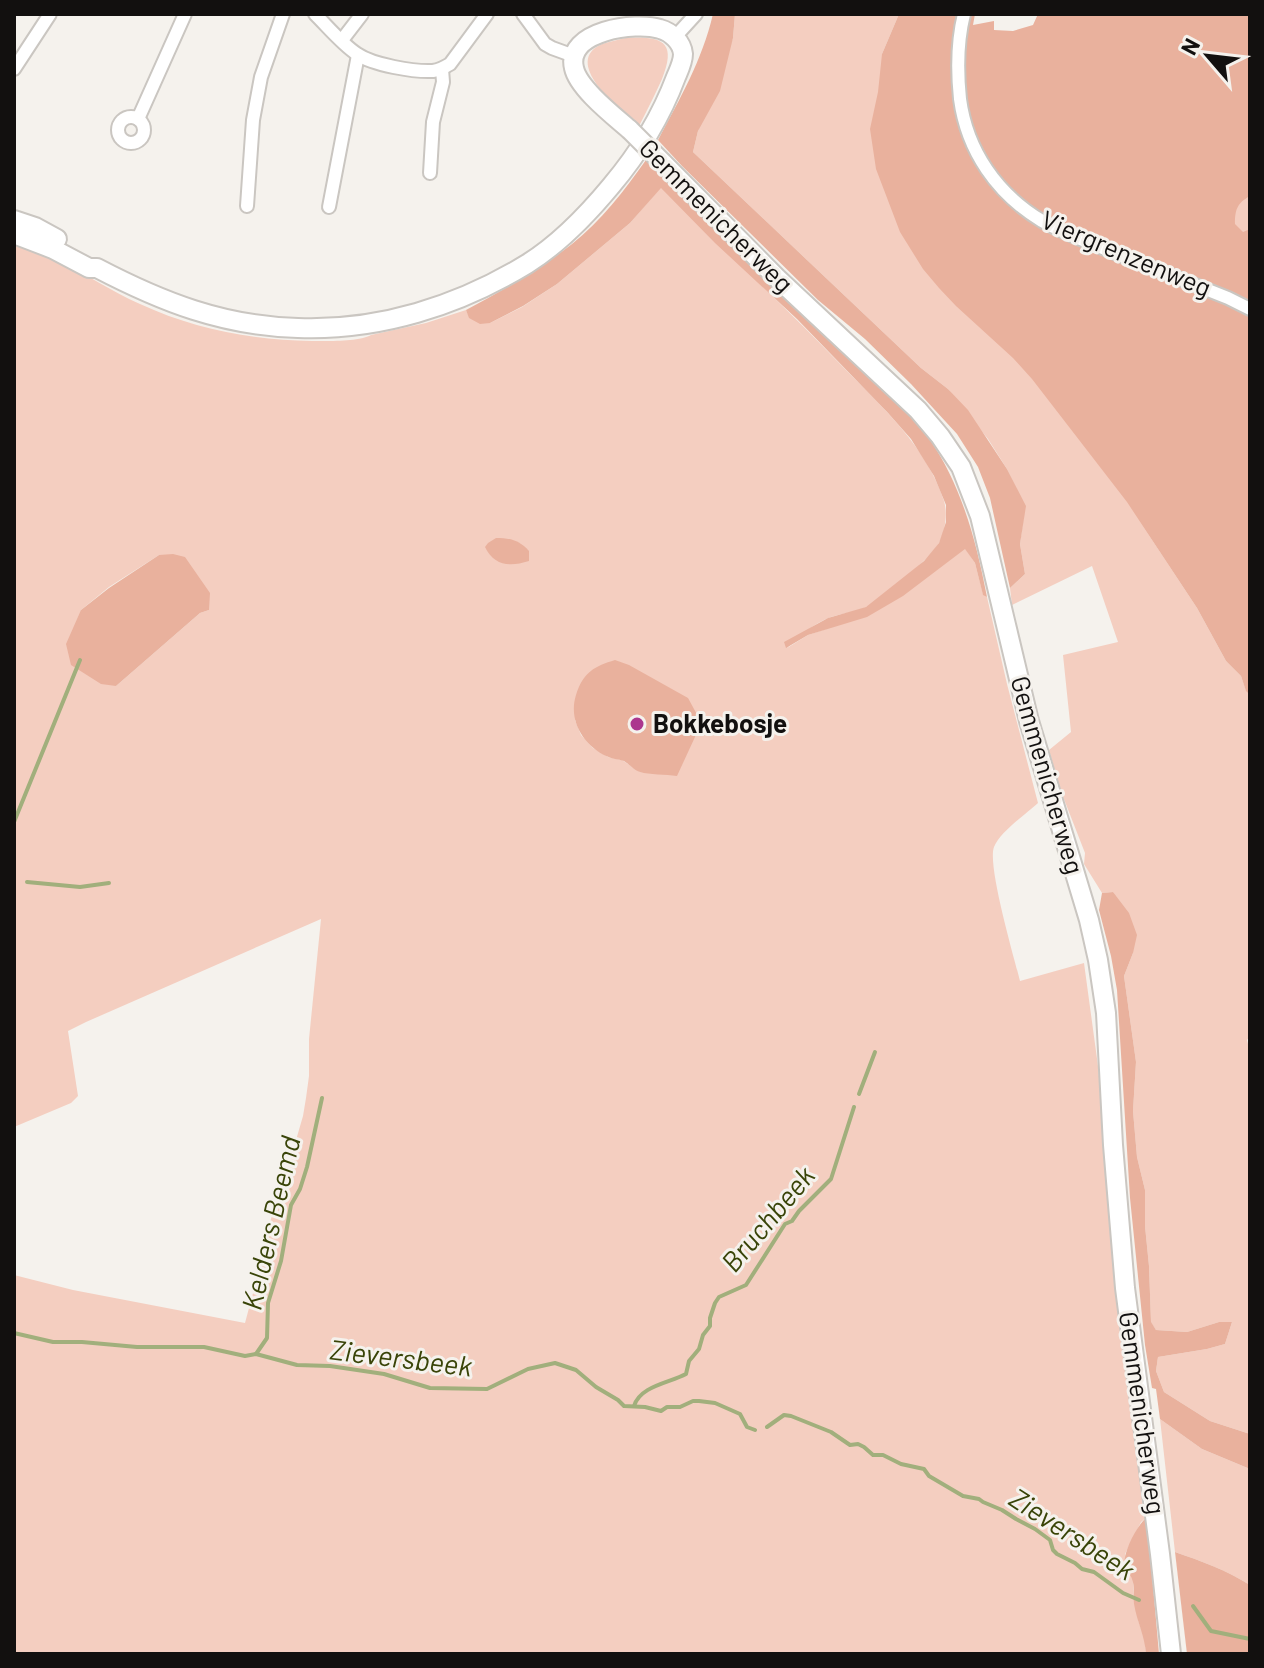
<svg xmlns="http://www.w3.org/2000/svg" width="1264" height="1668" viewBox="0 0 1264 1668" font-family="Barlow,sans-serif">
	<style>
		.green { fill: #f4cec0; fill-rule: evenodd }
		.forest { fill: #e9b19d }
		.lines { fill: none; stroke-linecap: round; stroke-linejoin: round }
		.stream { stroke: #a1af7c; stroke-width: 4 }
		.street-casing { stroke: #cac6c1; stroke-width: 16 }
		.secondary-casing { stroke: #cac6c1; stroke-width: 22 }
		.street { stroke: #fff; stroke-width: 12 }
		.secondary { stroke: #fff; stroke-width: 18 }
		.secondary-bridge-casing { stroke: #cac6c1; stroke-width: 22; stroke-linecap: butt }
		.secondary-bridge { stroke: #fff; stroke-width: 18 }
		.poi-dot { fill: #ac368e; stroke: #f5f2ed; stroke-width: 3 }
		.labels { text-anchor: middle; stroke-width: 6; stroke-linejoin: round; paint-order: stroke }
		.street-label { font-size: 26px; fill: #12100f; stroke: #f5f2ed }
		.poi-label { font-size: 26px; font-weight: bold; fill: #12100f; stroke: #f5f2ed; text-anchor: start }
		.water-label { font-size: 28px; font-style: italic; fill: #394408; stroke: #f5f2ed }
	</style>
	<rect width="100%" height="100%" fill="#f5f2ed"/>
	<g class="green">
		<path d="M 735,14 L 899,14 L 882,54 L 965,24 L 983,38 L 1250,14 L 1250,685 L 1139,520 L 1197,608 L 1226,661 L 1241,676 L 1246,690 L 1250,695 L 1250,1036 L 1247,1040 L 1250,1052 L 1250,1434 L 1210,1421 L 1164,1392 L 1156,1371 L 1158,1357 L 1207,1349 L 1225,1344 L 1232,1322 L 1219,1322 L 1187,1332 L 1156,1330 L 1151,1323 L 1149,1266 L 1145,1226 L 1145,1190 L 1137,1157 L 1133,1111 L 1136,1062 L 1124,976 L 1133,953 L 1113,892 L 1102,893 L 1084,864 L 1085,853 L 1060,789 L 1049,750 L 1071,732 L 1063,655 L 1118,642 L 1092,566 L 1012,605 L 1010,588 L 1025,574 L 1020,544 L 1025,506 L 1007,469 L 988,439 L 948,389 L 921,368 L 693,152 L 698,131 L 733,38 Z"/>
		<path d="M 625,38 C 660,36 678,40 662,79 C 655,95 647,110 639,126 C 623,112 568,69 595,48 C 603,42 615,41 625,38 Z"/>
		<path d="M 661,187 C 721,248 784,305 843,367 C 882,407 927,447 944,501 C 948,514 945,531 939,543 C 930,559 883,598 866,607 C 856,612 843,613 831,617 C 813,624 800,635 787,648 L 808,635 L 826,629 L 943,565 L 965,548 L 975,563 L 983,594 L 987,597 L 1007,684 L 1038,803 C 1026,814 1000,832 994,847 C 987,865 1014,957 1020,981 L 1084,963 L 1098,1066 L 1119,1288 L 1147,1517 L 1141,1522 L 1125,1554 L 1133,1579 L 1134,1601 L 1139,1623 L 1145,1639 L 1146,1654 L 14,1654 L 14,1275 L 73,1290 L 245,1323 L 257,1278 L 262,1245 L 285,1178 L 303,1116 L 306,1098 L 309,1076 L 309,1039 L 321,919 L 86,1022 L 68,1031 L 78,1096 L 71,1103 L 14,1127 L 14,243 C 29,249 45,254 59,261 C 87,274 112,292 140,304 C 194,329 252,340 312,341 C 327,341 359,342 371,335 L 426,323 L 466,310 L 470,318 L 490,323 L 522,307 L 557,284 L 630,223 ZM 159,555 L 209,610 L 200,613 L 116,686 L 81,610 L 109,587 ZM 651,679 L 671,689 L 677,775 L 640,772 L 622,760 L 608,757 L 593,748 L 581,735 L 575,720 Z"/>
		<path d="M 1160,1419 L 1202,1449 L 1250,1469 L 1250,1585 C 1226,1570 1201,1561 1175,1552 Z"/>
	</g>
	<g class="forest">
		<path d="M 713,14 L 735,14 L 733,38 L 720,91 L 698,131 L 693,152 L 921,368 L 948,389 L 968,410 L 1007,469 L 1026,506 L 1020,544 L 1025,574 L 1010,588 L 990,498 L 978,467 L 957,434 L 911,384 L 865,339 L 818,300 L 682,166 L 658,140 C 680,98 702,61 713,14 Z"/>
		<path d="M 899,14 L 975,14 L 973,25 L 994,21 L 994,30 L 1013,31 L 1033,25 L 1038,14 L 1250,14 L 1250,196 C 1237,203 1235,210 1235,224 L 1243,232 L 1250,229 L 1250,695 L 1246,691 L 1241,676 L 1226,661 L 1197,608 L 1127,502 L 1032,379 L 1013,358 L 956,306 L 939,288 L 923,269 L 900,232 L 876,169 L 870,129 L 878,92 L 882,54 Z"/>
		<path d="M 646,160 C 706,224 770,283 834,343 C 866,374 903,402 929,438 C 962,487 976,540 987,597 L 983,595 L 975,563 L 965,549 L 903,596 L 867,617 L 808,635 L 786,648 L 784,642 L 828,618 L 866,607 L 924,561 L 939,543 L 946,522 L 946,505 L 934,476 L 911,439 L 888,413 L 797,319 L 715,243 L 661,188 L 630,223 L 557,284 L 523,306 L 490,323 L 480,324 L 469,318 L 466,310 C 503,290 539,270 572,244 C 601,221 624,191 646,160 Z"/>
		<path d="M 496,538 C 510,538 519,540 529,551 L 529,561 C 510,567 494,566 485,547 L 488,543 Z"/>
		<path d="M 173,554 L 185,557 L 210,593 L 209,610 L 200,613 L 116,686 L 101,684 L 71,665 L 66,644 L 81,610 L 109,588 L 159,555 Z"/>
		<path d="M 615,660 L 629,665 L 688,698 L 700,720 L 695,737 L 677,776 C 666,774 649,775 640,772 C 634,770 629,764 624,761 C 618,759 612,759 606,756 C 583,745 568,720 576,695 C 583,672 595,666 615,660 Z"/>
		<path d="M 1113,892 L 1129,913 L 1137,935 L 1133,953 L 1124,976 L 1136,1062 L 1133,1111 L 1137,1157 L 1145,1190 L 1145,1226 L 1149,1266 L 1151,1322 L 1156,1330 L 1187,1332 L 1219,1322 L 1232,1322 L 1225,1344 L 1207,1349 L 1158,1357 L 1156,1371 L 1164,1392 L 1210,1421 L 1250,1434 L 1250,1469 L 1202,1449 L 1160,1419 L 1156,1389 L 1152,1388 L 1145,1345 L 1130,1198 L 1117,990 L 1111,956 L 1099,910 L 1102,893 Z"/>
		<path d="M 1147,1517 L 1159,1654 L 1146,1654 C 1145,1636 1137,1622 1134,1604 C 1133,1596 1135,1586 1132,1579 C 1131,1575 1127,1572 1125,1568 C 1121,1555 1137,1525 1147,1517 Z"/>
		<path d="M 1175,1552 C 1201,1561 1226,1570 1250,1585 L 1250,1649 L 1248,1654 L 1187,1654 Z"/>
	</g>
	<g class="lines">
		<g class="stream">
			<path d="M 14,822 L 80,660"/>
			<path d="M 27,882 L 80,887 L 109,883"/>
			<path d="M 859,1094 L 875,1052"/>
			<path d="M 14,1333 L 53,1342 L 82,1342 L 137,1347 L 204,1347 L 245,1356 L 256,1354 L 297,1365 L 330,1366 L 384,1374 L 430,1388 L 487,1389 L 528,1369 L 555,1363 L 576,1370 L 596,1387 L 618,1400 L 624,1406 L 645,1407 L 661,1411 L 667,1407 L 680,1407 L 693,1401 L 699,1401 L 715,1403 L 740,1414 L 747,1427 L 755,1430"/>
			<path d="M 256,1354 L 267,1338 L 268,1303 L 281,1261 L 291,1205 L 300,1189 L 307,1167 L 322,1098"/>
			<path d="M 634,1406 C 640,1386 669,1383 686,1374 L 689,1361 L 699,1349 L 703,1335 L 710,1326 L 710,1318 L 715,1303 L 719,1297 L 746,1285 L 785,1224 L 792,1221 L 799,1211 L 831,1179 L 854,1107"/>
			<path d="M 767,1427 L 784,1415 L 791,1416 L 831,1432 L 850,1445 L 858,1444 L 864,1447 L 873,1455 L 883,1455 L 901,1464 L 924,1469 L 929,1476 L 963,1496 L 979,1499 L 983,1502 L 1002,1510 L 1016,1519 L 1035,1529 L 1050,1540 L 1053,1550 L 1057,1554 L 1075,1563 L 1082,1569 L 1094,1572 L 1123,1593 L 1139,1600"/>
			<path d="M 1193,1606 L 1211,1631 L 1250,1639"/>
		</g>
		<g class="street-casing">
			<g id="street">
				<path d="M 315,14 C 328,27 342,44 357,54 C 373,65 414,72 433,71 C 439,70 445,67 450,64 L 487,14"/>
				<path d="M 523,14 L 545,44 L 552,48 L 574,56"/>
				<path d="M 964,14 C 957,42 957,70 960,99 C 967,151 997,194 1042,221 C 1065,234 1091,243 1115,253 C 1153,268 1191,283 1228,298 L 1250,309"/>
				<path d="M 675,37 L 696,14"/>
				<path d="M 342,40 L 362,14"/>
				<path d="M 14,69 L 50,14"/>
				<circle cx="131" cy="130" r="13"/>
				<path d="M 138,119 L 185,14"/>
				<path d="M 430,173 L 433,122 L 443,82 L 442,69"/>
				<path d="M 247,206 L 253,120 L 261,77 L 283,14"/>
				<path d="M 329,207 L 358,55"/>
			</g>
		</g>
		<g class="secondary-casing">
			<g id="secondary">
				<path d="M 663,163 L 777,278 L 918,410 L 940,436 L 961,467 L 980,516 L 1029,721 L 1089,920 L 1098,960 L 1106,1013 L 1113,1145 L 1125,1288 L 1160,1554 L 1171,1654"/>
				<path d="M 14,220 L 35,227 L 57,239"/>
				<path d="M 14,234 L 53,249 L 89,268 L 97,268 C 162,302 223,326 298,328 C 379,331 458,306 527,264 C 559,244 587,215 611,186 C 638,154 661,117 676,77 C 679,70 683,62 683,54 C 682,42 671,32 660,29 C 636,21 565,31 574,68 C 578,88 614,116 630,130"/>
			</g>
		</g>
		<use href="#street" class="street"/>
		<use href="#secondary" class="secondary"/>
		<g class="secondary-bridge-casing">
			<path id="secondary-bridge" d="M 630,130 L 663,163"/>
		</g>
		<use href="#secondary-bridge" class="secondary-bridge"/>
	</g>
	<circle class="poi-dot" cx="637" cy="724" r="8"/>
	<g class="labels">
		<g class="street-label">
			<text transform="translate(716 216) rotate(45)" y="9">Gemmenicherweg</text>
			<text transform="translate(1126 254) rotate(23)" y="9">Viergrenzenweg</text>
			<text transform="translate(1047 775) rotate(74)" y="9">Gemmenicherweg</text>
			<text transform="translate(1142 1413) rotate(82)" y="9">Gemmenicherweg</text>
		</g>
		<g class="poi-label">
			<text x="653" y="733">Bokkebosje</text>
		</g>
		<g class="water-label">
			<text transform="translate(768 1219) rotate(-50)" y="10">Bruchbeek</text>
			<text transform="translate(271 1223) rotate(-77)" y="10">Kelders Beemd</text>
			<text transform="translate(401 1358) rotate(7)" y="10">Zieversbeek</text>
			<text transform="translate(1072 1534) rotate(33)" y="10">Zieversbeek</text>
		</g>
	</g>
	<rect width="1264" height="1668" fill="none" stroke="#12100f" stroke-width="32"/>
	<g transform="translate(1208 56) rotate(298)" stroke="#f5f2ed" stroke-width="6" paint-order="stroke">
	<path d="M0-6L14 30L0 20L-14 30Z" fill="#12100f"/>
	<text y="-12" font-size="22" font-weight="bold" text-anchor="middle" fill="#12100f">N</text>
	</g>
</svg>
